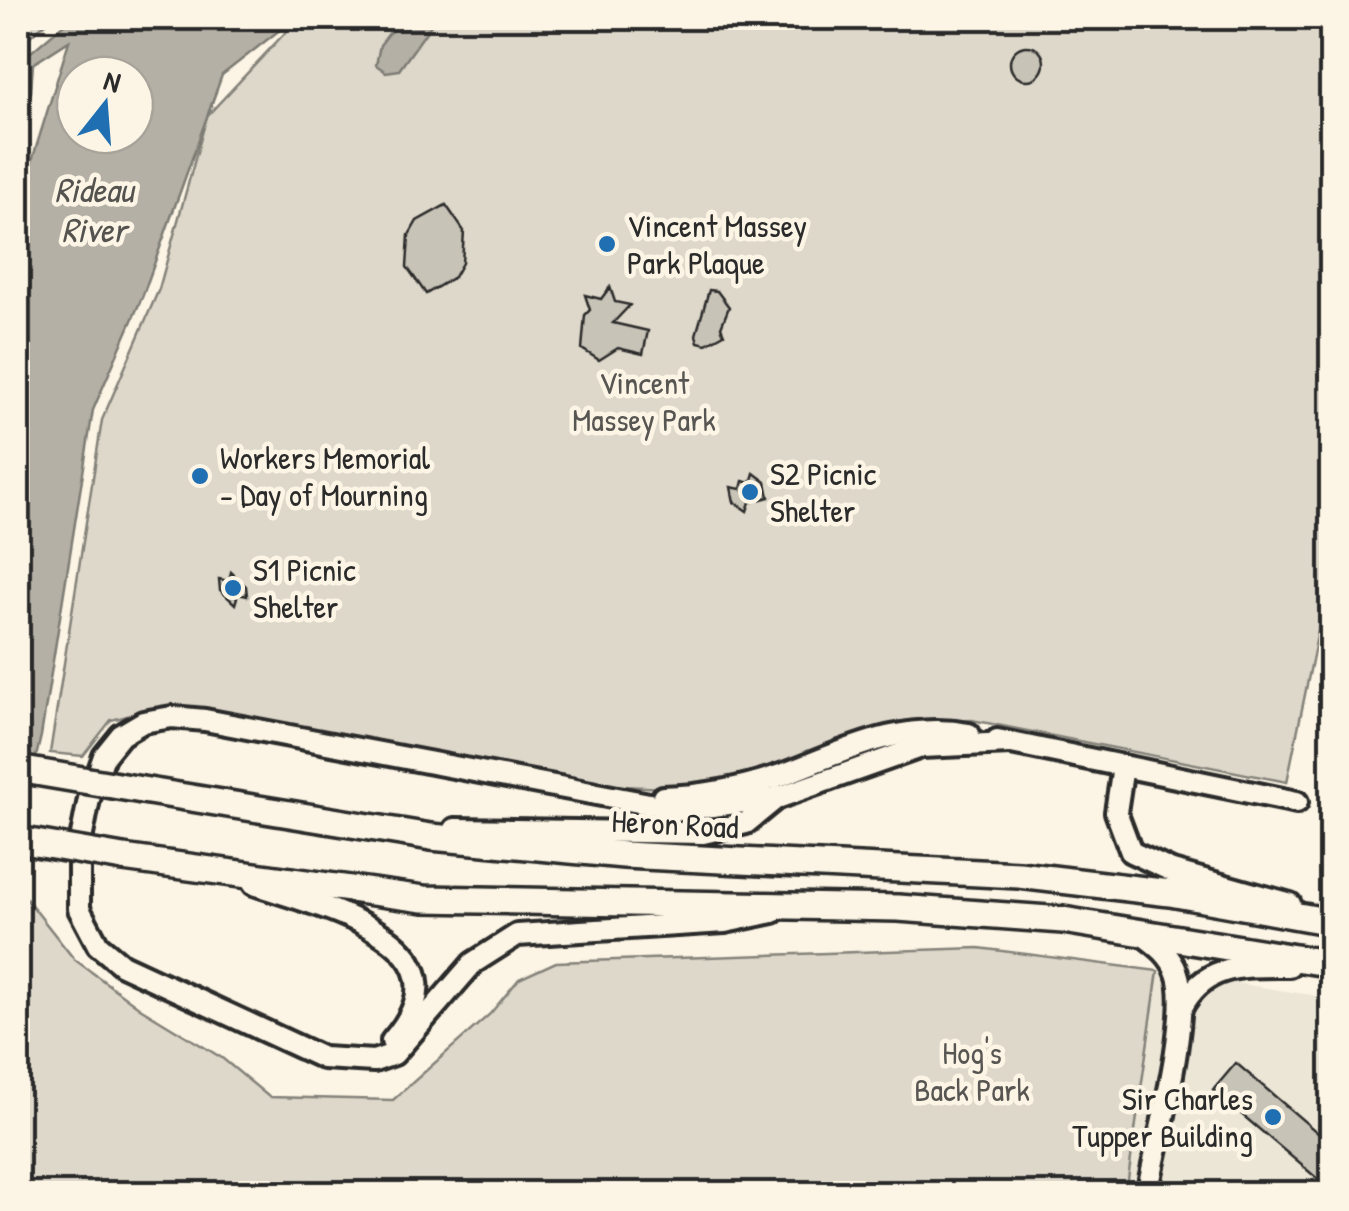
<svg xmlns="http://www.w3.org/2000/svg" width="1349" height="1211" viewBox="0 0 1349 1211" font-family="'Patrick Hand',sans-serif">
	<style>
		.built { fill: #ece6d7 }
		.green { fill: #ded8ca; stroke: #84827a; stroke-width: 2.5 }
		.water { fill: #b4b0a5; stroke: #7d7b74; stroke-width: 2.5; fill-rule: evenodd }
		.building { fill: #c8c3b7; stroke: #2b2b2b; stroke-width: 2.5 }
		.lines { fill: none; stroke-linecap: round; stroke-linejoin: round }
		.minor-casing { stroke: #2b2b2b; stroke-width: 28 }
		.major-casing { stroke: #2b2b2b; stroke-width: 32 }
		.minor { stroke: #fcf5e5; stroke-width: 20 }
		.major { stroke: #fcf5e5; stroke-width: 25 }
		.major-bridge-casing { stroke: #2b2b2b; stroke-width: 32; stroke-linecap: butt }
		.major-bridge { stroke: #fcf5e5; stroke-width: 25 }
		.poi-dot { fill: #1f6fb2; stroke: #fcf5e5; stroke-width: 4 }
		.labels { text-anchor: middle; stroke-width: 9; stroke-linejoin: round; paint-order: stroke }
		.poi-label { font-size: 32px; fill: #2b2b2b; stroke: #fcf5e5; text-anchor: start }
		.park-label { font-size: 32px; fill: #585653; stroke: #fcf5e5 }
		.street-label { font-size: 32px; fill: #2b2b2b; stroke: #fcf5e5 }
		.water-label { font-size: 35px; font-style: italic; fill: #545350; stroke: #fcf5e5 }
	</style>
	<rect width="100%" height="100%" fill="#fcf5e5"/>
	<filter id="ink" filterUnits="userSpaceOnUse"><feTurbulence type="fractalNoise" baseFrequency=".01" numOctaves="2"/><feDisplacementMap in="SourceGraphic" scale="20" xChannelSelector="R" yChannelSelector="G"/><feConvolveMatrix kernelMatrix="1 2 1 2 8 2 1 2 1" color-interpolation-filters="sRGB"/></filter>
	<g filter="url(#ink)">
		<path class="built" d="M 1158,971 L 1331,998 L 1331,1193 L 1126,1194 Z"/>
		<g class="green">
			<path d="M 18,18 L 52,18 L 18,46 Z"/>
			<path d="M 299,18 L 1331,18 L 1331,568 L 1287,782 L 972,720 L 918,722 L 863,731 L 741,777 L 666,788 L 602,785 L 167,706 L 111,720 L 83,756 L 50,753 L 102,420 L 159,289 L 207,116 Z"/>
			<path d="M 18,888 L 74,959 L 140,1008 L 222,1058 L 269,1097 L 393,1100 L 490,1014 L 519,979 L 556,962 L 979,948 L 1158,971 L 1126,1193 L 18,1193 Z"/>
		</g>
		<g class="water">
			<path d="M 71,18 L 295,18 L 222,75 L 143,295 L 93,410 L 41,736 L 18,833 L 18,206 L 69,41 L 33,64 L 31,92 L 18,113 L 18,63 ZM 75,75 L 135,75 L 135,135 L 75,135 Z"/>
			<path d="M 401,18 L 436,18 L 399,70 L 386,72 L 376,65 L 380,45 Z"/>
		</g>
		<g class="building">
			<circle cx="1027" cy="63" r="17"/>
			<path d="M 446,205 L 464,231 L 462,263 L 454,277 L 426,294 L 407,267 L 409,235 L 417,221 Z"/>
			<path d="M 610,287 L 615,302 L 630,305 L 613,323 L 648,331 L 643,354 L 618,348 L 599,360 L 582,349 L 585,315 L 590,310 L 585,295 L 601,299 Z"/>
			<path d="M 709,290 L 717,291 L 729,307 L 721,327 L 724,334 L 706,344 L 698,342 L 696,335 Z"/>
			<path d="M 754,473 L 766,482 L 769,497 L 750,502 L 747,511 L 734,502 L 731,487 L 741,489 L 743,481 L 751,483 Z"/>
			<path d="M 231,572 L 246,586 L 247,596 L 238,594 L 235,604 L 220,590 L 219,579 L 229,581 Z"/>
			<path d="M 1236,1063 L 1332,1145 L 1332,1191 L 1213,1090 Z"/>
		</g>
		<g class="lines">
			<g class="minor-casing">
				<g id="minor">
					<path d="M 997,740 L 1297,802"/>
					<path d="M 1123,766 L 1116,812 L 1131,852 L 1172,871 L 1290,904"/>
					<path d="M 663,797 C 705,796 745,788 784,774 C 845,751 901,721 969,734"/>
					<path d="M 455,829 L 703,833 L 746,823 L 779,796"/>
					<path d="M 254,884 C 320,907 479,941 392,1041"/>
					<path d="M 773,912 L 725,922 L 517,935 L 473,963 L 394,1054 L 374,1061 L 323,1058 L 122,965 L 98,945 L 79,909 L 79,850 L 89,799 L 104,756 L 121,735 L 143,722 L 172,717 L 205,720 L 681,810 L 777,798 L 921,747 L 1010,743"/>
					<path d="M 1142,934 C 1157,945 1171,955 1177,973 C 1192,1013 1156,1146 1147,1194"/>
					<path d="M 1181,1009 C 1204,963 1243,966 1289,966"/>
				</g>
			</g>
			<g class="major-casing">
				<g id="major">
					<path d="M 142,790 L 431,837 L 624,855 L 1019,875 L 1170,893 L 1332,922"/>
					<path d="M 123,858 L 424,899 L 898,908 L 1063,920 L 1332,964"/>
				</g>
			</g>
			<use href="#minor" class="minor"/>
			<use href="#major" class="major"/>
			<g class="major-bridge-casing">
				<g id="major-bridge">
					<path d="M 18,769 L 142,790"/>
					<path d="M 18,840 L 123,858"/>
				</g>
			</g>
			<use href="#major-bridge" class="major-bridge"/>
		</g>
	</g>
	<g class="poi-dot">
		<circle cx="607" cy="244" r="10"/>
		<circle cx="200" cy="476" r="10"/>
		<circle cx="750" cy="492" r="10"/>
		<circle cx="233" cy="588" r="10"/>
		<circle cx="1273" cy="1117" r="10"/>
	</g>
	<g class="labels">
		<g class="poi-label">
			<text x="627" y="237">Vincent Massey<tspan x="627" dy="37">Park Plaque</tspan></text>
			<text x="220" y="469">Workers Memorial<tspan x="220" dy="37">- Day of Mourning</tspan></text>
			<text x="770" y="485">S2 Picnic<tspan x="770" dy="37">Shelter</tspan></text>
			<text x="253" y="581">S1 Picnic<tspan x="253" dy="37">Shelter</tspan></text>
			<text x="1253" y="1110" text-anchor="end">Sir Charles<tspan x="1253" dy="37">Tupper Building</tspan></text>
		</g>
		<g class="park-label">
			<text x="644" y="394">Vincent<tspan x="644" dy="37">Massey Park</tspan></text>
			<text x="972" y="1064">Hog's<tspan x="972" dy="37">Back Park</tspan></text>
		</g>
		<g class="street-label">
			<text transform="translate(675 824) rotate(3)" y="11">Heron Road</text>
		</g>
		<g class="water-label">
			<text x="94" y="202">Rideau<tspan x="94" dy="40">River</tspan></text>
		</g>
	</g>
	<rect width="1349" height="1211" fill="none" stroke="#fcf5e5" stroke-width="60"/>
	<rect x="30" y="30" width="1289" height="1151" fill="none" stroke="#2b2b2b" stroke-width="4" filter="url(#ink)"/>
	<g transform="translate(105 105) rotate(17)"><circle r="48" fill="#fcf5e5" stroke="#a8a49b" stroke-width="2.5"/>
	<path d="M0-8L18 38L0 25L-18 38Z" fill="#1f6fb2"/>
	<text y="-15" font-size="28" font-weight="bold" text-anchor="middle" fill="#2b2b2b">N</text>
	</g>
</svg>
